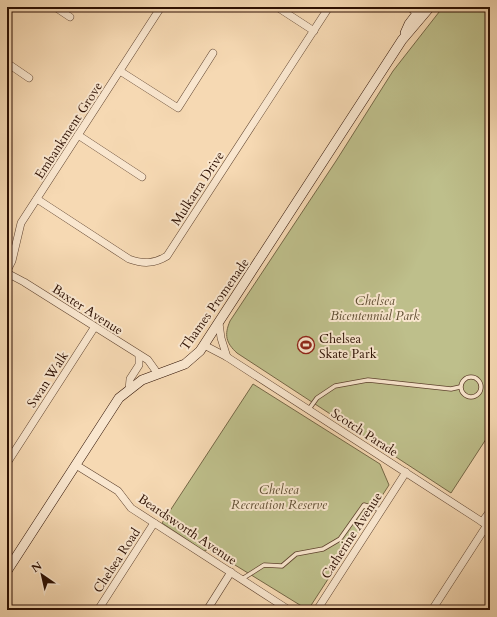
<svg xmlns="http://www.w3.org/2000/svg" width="497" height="617" viewBox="0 0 497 617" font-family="Cardo,serif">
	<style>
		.green { fill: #bebf8b; stroke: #756746 }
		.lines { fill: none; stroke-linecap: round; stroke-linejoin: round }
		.service-casing { stroke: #5e422e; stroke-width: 5 }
		.minor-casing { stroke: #5e422e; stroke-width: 8 }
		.secondary-casing { stroke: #2c0f02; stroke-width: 10 }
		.service { stroke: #f9e6ce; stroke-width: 3.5 }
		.minor { stroke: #f9e6ce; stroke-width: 7 }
		.secondary { stroke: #f9e6ce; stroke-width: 9 }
		.labels { text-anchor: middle; stroke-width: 4; stroke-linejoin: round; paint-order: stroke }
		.street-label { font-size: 13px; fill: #2c0f02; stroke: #f9e6ce }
		.park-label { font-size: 13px; font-style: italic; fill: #5f4d32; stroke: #f9e6ce }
		.poi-label { font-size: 13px; fill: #2c0f02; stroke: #f9e6ce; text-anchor: start }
	</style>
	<rect width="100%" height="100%" fill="#f6d9b3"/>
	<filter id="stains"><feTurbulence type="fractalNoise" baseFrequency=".005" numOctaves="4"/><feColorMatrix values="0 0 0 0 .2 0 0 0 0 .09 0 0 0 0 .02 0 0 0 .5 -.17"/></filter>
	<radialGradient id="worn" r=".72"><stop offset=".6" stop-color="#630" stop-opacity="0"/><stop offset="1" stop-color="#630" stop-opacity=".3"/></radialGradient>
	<g class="green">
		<path d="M 443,7 L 490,7 L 490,433 L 451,493 L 237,353 C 226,343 224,335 230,321 L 336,161 L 393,71 Z"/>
		<path d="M 253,384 L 380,464 L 389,485 L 308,610 L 209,549 L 204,551 L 162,523 Z"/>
	</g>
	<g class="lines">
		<g class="service-casing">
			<g id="service">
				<circle cx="471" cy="387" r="10"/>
				<path d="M 309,409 L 317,398 L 335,386 L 368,380 L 451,389 L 460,387"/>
				<path d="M 242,579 L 264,565 L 282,566 L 296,554 L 323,549 L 340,539 L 364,505 L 381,510"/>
			</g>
		</g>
		<g class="minor-casing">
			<g id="minor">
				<path d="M 55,7 L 70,17"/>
				<path d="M 277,7 L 314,31"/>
				<path d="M 409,7 L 420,15"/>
				<path d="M 7,63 L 29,78"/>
				<path d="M 120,71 L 178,108 L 213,53"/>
				<path d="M 78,135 L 142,177"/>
				<path d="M 37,199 L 129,259 C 143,264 154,264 167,256 L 329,7"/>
				<path d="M 7,271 L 12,261 L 21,223 L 161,7"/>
				<path d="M 7,273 L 24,282 L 148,360 L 158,374"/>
				<path d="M 219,323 L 221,338 L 227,357"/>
				<path d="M 204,345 L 227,357 L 490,527"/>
				<path d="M 129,390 L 130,379 L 139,365 L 139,356"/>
				<path d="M 7,463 L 94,328"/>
				<path d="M 76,465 L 118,491 L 131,508 L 289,610"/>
				<path d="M 482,522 L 490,511"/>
				<path d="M 98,610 L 154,523"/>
				<path d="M 207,610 L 231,572"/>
				<path d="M 317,610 L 406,472"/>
				<path d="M 432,610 L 487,525"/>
			</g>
		</g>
		<g class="secondary-casing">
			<g id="secondary">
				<path d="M 405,33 L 409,24 L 422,7"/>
				<path d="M 7,571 L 119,398 L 142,380 L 185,364 L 200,351 L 402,40 L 430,7"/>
			</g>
		</g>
		<use href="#service" class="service"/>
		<use href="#minor" class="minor"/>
		<use href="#secondary" class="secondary"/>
	</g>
	<defs>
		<g id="stadium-ring" transform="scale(0.9)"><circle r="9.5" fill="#f9e6ce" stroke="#8f2418" stroke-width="1.5"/><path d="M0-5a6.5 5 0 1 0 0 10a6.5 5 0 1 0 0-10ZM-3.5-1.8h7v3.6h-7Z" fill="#8f2418"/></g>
	</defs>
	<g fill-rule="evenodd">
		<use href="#stadium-ring" x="306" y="345"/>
	</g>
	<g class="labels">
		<g class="street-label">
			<text transform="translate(68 130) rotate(-57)" y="5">Embankment Grove</text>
			<text transform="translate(197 188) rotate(-57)" y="5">Mulkarra Drive</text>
			<text transform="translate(214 304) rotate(-55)" y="5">Thames Promenade</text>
			<text transform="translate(88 309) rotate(33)" y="5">Baxter Avenue</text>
			<text transform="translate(47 379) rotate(-57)" y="5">Swan Walk</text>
			<text transform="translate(365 432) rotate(33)" y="5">Scotch Parade</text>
			<text transform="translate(188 529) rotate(34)" y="5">Beardsworth Avenue</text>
			<text transform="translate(351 535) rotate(-57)" y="5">Catherine Avenue</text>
			<text transform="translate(116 560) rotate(-57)" y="5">Chelsea Road</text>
		</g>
		<g class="park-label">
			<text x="375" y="305">Chelsea<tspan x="375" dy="15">Bicentennial Park</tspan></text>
			<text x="279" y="494">Chelsea<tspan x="279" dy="15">Recreation Reserve</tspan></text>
		</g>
		<g class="poi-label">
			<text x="319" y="343">Chelsea<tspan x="319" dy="15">Skate Park</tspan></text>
		</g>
	</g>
	<rect width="497" height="617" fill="none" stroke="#f6d9b3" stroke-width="24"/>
	<rect x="8" y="8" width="481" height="601" fill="none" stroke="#2c0f02" stroke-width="2"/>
	<rect x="12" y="12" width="473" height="593" fill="none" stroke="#2c0f02"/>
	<g transform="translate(42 575) rotate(326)" stroke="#f9e6ce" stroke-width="3" paint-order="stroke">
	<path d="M0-3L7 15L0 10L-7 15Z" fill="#2c0f02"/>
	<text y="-6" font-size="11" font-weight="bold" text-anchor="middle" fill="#2c0f02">N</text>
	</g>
	<rect width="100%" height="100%" filter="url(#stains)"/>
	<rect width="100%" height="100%" fill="url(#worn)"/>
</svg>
